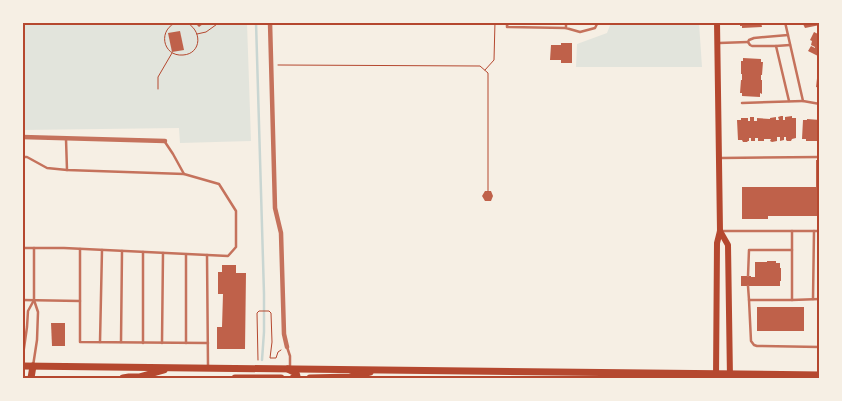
<svg xmlns="http://www.w3.org/2000/svg" width="842" height="401" viewBox="0 0 842 401" font-family="'Roboto Condensed',sans-serif">
	<style>
		.green { fill: #e2e4dc }
		.lines { fill: none; stroke-linecap: round; stroke-linejoin: round }
		.stream { stroke: #c9d6d2; stroke-width: 2.5 }
		.building { fill: #bf614a }
		.path { stroke: #b5482f; stroke-width: 1 }
		.service { stroke: #c5725c; stroke-width: 2.5 }
		.minor { stroke: #c5725c; stroke-width: 4.5 }
		.secondary { stroke: #b5482f; stroke-width: 6 }
		.primary { stroke: #b5482f; stroke-width: 7 }
		.neatline { fill: none; stroke: #b5482f; stroke-width: 2 }
	</style>
	<rect width="100%" height="100%" fill="#f6efe4"/>
	<g class="green">
		<path d="M 22,23 L 247,23 L 251,141 L 180,143 L 179,128 L 23,130 Z"/>
		<path d="M 611,23 L 699,23 L 702,67 L 576,67 L 577,44 L 607,33 Z"/>
	</g>
	<g class="lines">
		<path class="stream" d="M 256,22 L 264,294 L 264,332 L 262,360"/>
	</g>
	<g class="building">
		<path d="M 194,22 L 202,22 L 203,24 L 199,27 Z"/>
		<path d="M 740,22 L 761,22 L 762,27 L 742,28 L 742,26 L 740,26 Z"/>
		<path d="M 802,22 L 820,22 L 820,25 L 805,28 Z"/>
		<path d="M 180,31 L 184,50 L 172,52 L 168,33 Z"/>
		<path d="M 814,32 L 820,35 L 820,58 L 817,57 L 818,56 L 808,51 L 811,46 L 815,48 L 815,47 L 811,45 L 812,41 L 810,40 Z"/>
		<path d="M 561,43 L 572,43 L 572,63 L 561,63 L 561,60 L 550,60 L 551,45 L 561,45 Z"/>
		<path d="M 743,58 L 761,59 L 761,62 L 763,62 L 762,75 L 761,75 L 761,80 L 762,80 L 762,94 L 760,93 L 760,97 L 742,96 L 742,93 L 740,93 L 741,80 L 742,80 L 742,74 L 741,74 L 741,61 L 743,61 Z"/>
		<path d="M 818,70 L 820,70 L 820,88 L 816,87 Z"/>
		<path d="M 781,116 L 783,116 L 783,120 L 785,120 L 785,117 L 792,116 L 792,118 L 796,118 L 796,138 L 792,139 L 791,141 L 787,141 L 786,140 L 786,137 L 784,137 L 784,140 L 780,141 L 780,137 L 777,137 L 777,141 L 772,142 L 770,141 L 771,139 L 764,139 L 764,141 L 758,141 L 758,138 L 755,138 L 755,141 L 751,141 L 751,138 L 749,138 L 749,141 L 747,141 L 748,142 L 743,142 L 742,140 L 738,140 L 737,120 L 741,120 L 741,118 L 748,118 L 748,121 L 750,121 L 750,117 L 754,117 L 754,121 L 757,121 L 757,118 L 770,119 L 770,118 L 776,117 L 776,120 L 779,120 L 778,117 Z"/>
		<path d="M 807,119 L 820,120 L 820,140 L 819,141 L 806,141 L 806,139 L 802,139 L 803,120 L 807,120 Z"/>
		<path d="M 816,160 L 820,160 L 820,216 L 768,216 L 768,219 L 742,219 L 742,187 L 816,187 Z"/>
		<path d="M 485,191 L 491,191 L 493,196 L 491,201 L 485,201 L 482,196 Z"/>
		<path d="M 767,261 L 776,261 L 776,263 L 780,263 L 780,268 L 781,268 L 781,281 L 780,281 L 780,286 L 741,286 L 741,276 L 751,276 L 751,277 L 755,277 L 755,262 L 767,262 Z"/>
		<path d="M 222,265 L 236,265 L 236,273 L 246,273 L 245,349 L 217,349 L 217,327 L 222,327 L 223,294 L 218,294 L 218,272 L 222,272 Z"/>
		<rect x="757" y="307" width="47" height="24"/>
		<path d="M 51,323 L 65,323 L 65,346 L 52,346 Z"/>
	</g>
	<g class="lines">
		<g class="path">
			<path d="M 178,22 C 157,28 162,57 183,55 C 202,54 203,29 185,22"/>
			<path d="M 197,34 L 206,32 L 220,22"/>
			<path d="M 278,65 L 480,66 L 488,73 L 488,191"/>
			<path d="M 485,70 L 494,60 L 495,22"/>
			<path d="M 158,89 L 158,77 L 172,53"/>
			<path d="M 258,360 L 257,313 L 259,311 L 269,311 L 271,313 L 272,342 L 270,358 L 276,358 L 278,352 L 281,350"/>
		</g>
		<g class="service">
			<path d="M 507,22 L 507,27 L 566,28"/>
			<path d="M 566,22 L 566,28 L 580,32 L 595,28 L 598,22"/>
			<path d="M 785,22 L 803,101 L 820,104"/>
			<path d="M 788,35 L 754,38 L 749,40 L 748,42 L 750,45 L 752,46 L 776,46 L 790,45"/>
			<path d="M 719,43 L 748,42"/>
			<path d="M 776,46 L 789,101"/>
			<path d="M 742,103 L 803,101"/>
			<path d="M 66,139 L 67,170"/>
			<path d="M 165,142 L 173,154 L 184,174"/>
			<path d="M 22,157 L 27,157 L 47,168 L 67,170 L 184,174 L 219,184 L 236,211 L 236,247 L 228,256 L 64,248 L 22,248"/>
			<path d="M 721,158 L 820,157"/>
			<path d="M 721,231 L 820,231"/>
			<path d="M 792,231 L 792,300 L 820,299"/>
			<path d="M 80,249 L 80,342 L 208,343"/>
			<path d="M 143,252 L 143,343"/>
			<path d="M 207,255 L 208,366"/>
			<path d="M 748,276 L 749,250 L 792,250"/>
			<path d="M 748,286 L 749,300"/>
			<path d="M 813,299 L 814,231"/>
			<path d="M 22,300 L 80,301"/>
			<path d="M 792,300 L 749,300 L 751,341 L 754,345 L 757,346 L 820,347"/>
			<path d="M 100,342 L 102,250"/>
			<path d="M 121,342 L 122,251"/>
			<path d="M 162,343 L 163,253"/>
			<path d="M 186,343 L 186,255"/>
			<path d="M 287,347 L 290,356 L 290,368"/>
			<path d="M 22,362 L 27,327 L 28,311 L 34,300"/>
			<path d="M 33,366 L 37,340 L 38,312 L 34,300 L 34,248"/>
		</g>
		<g class="minor">
			<path d="M 270,22 L 275,208 L 281,233 L 284,334 L 287,347"/>
			<path d="M 22,137 L 165,141"/>
		</g>
		<g class="secondary">
			<path d="M 720,231 L 728,245 L 730,378"/>
			<path d="M 716,378 L 717,243 L 720,231 L 717,22"/>
		</g>
		<g class="primary">
			<path d="M 22,366 L 820,375"/>
			<path d="M 288,369 L 296,373 L 297,376 L 295,378 L 293,378"/>
			<path d="M 31,378 L 33,366"/>
			<path d="M 123,378 L 129,377 L 139,377 L 164,370"/>
			<path d="M 235,378 L 281,378"/>
			<path d="M 310,378 L 350,377 L 370,372"/>
		</g>
	</g>
	<rect width="842" height="401" fill="none" stroke="#f6efe4" stroke-width="48"/>
	<rect x="24" y="24" width="794" height="353" class="neatline"/>
</svg>
